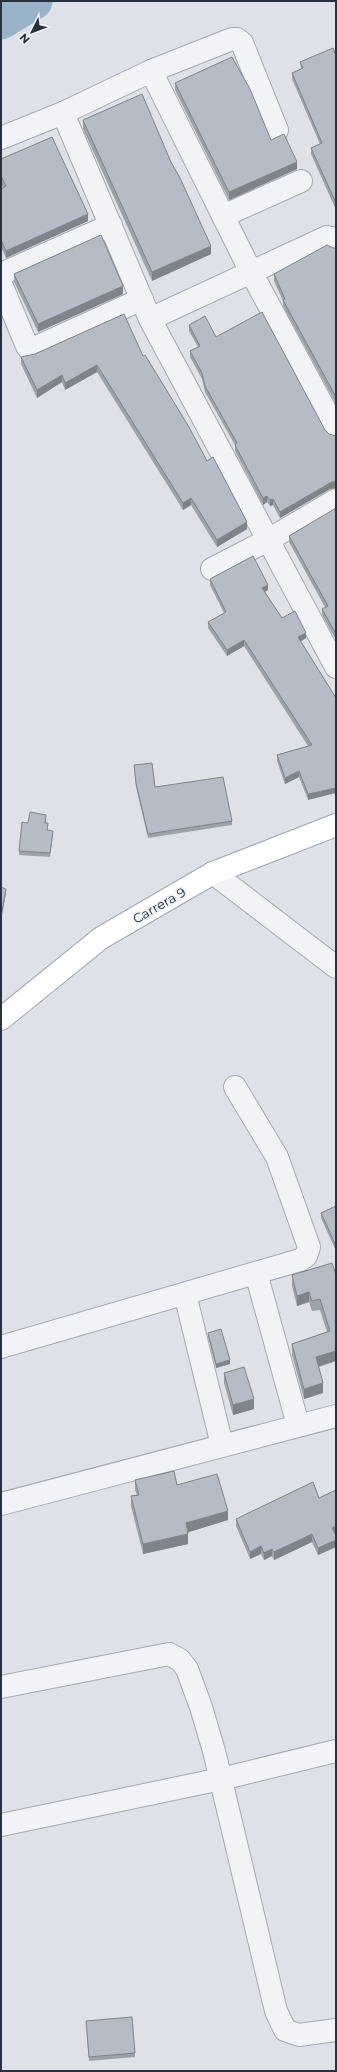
<svg xmlns="http://www.w3.org/2000/svg" width="337" height="2072" viewBox="0 0 337 2072" font-family="Montserrat,sans-serif">
	<style>
		.lines { fill: none; stroke-linecap: round; stroke-linejoin: round }
		.river { stroke: #99b2c8; stroke-width: 37 }
		.minor-casing { stroke: #a3a9b2; stroke-width: 24 }
		.major-casing { stroke: #9ea7b4; stroke-width: 24 }
		.minor { stroke: #f1f3f6; stroke-width: 22 }
		.major { stroke: #fff; stroke-width: 22 }
		.wall { fill: #9ca2a9 }
		.shaded-wall { fill: #7f848a }
		.building { fill: #b5bcc5; stroke: #7f848a }
		.labels { text-anchor: middle; stroke-width: 4; stroke-linejoin: round; paint-order: stroke }
		.street-label { font-size: 13px; fill: #27313f; stroke: #eef1f5 }
	</style>
	<rect width="100%" height="100%" fill="#dee2e8"/>
	<g class="lines">
		<path class="river" d="M 1,21 L 34,1"/>
		<g class="minor-casing">
			<g id="minor">
				<path d="M 151,71 L 251,272 L 336,430"/>
				<path d="M 63,113 L 150,319 L 336,667"/>
				<path d="M 1,138 L 63,113 L 151,71 L 232,39 L 237,39 L 242,43 L 277,130"/>
				<path d="M 223,216 L 301,181"/>
				<path d="M 1,274 L 111,225"/>
				<path d="M 1,284 L 27,346 L 30,350 L 142,299"/>
				<path d="M 150,319 L 327,237 L 332,238 L 336,242"/>
				<path d="M 212,569 L 268,540 L 336,500"/>
				<path d="M 213,873 L 336,967"/>
				<path d="M 256,1273 L 298,1425"/>
				<path d="M 185,1294 L 222,1445"/>
				<path d="M 1,1347 L 300,1260 L 306,1256 L 309,1247 L 277,1157 L 235,1087"/>
				<path d="M 1,1504 L 336,1416"/>
				<path d="M 1,1687 L 169,1654 L 180,1660 L 187,1669 L 201,1707 L 214,1751 L 276,2011 L 285,2030 L 299,2035 L 336,2030"/>
				<path d="M 1,1825 L 221,1779 L 336,1751"/>
			</g>
		</g>
		<g class="major-casing">
			<path id="major" d="M 1,1019 L 101,938 L 213,873 L 336,825"/>
		</g>
		<use href="#minor" class="minor"/>
		<use href="#major" class="major"/>
	</g>
	<g class="wall">
		<path d="M 336,56 L 336,210 L 311,154 L 311,148 L 320,144 L 292,79 L 292,73 L 301,69 L 300,62 Z"/>
		<path d="M 175,83 L 271,140 L 297,169 L 229,200 L 175,90 Z"/>
		<path d="M 83,120 L 211,254 L 152,281 L 83,129 Z"/>
		<path d="M 1,159 L 88,221 L 6,258 L 1,247 L 1,189 L 3,188 L 1,183 Z"/>
		<path d="M 333,248 L 336,248 L 336,404 L 283,306 L 283,301 L 274,281 L 274,274 Z"/>
		<path d="M 14,274 L 123,294 L 38,332 L 14,282 Z"/>
		<path d="M 189,325 L 216,337 L 325,430 L 329,434 L 336,436 L 336,488 L 330,489 L 280,518 L 273,505 L 270,506 L 267,502 L 263,505 L 235,451 L 235,445 L 205,392 L 202,379 L 190,357 L 190,351 L 198,347 L 189,331 Z"/>
		<path d="M 143,356 L 207,461 L 247,529 L 217,547 L 191,505 L 183,510 L 97,372 L 65,390 L 62,382 L 37,398 L 21,364 L 21,357 Z"/>
		<path d="M 336,508 L 336,640 L 322,615 L 322,609 L 325,607 L 289,542 L 289,536 Z"/>
		<path d="M 210,579 L 268,590 L 265,592 L 282,618 L 306,638 L 300,642 L 336,698 L 308,800 L 299,777 L 285,784 L 277,761 L 277,755 L 308,746 L 244,646 L 227,656 L 208,628 L 208,622 L 224,613 L 210,585 Z"/>
		<path d="M 134,765 L 155,787 L 232,821 L 232,825 L 148,838 L 136,787 Z"/>
		<path d="M 46,819 L 46,823 L 48,828 L 47,830 L 53,835 L 50,857 L 19,855 L 19,851 L 28,823 Z"/>
		<path d="M 336,1206 L 336,1251 L 321,1218 L 321,1213 Z"/>
		<path d="M 332,1263 L 336,1361 L 319,1367 L 323,1393 L 304,1399 L 292,1355 L 292,1344 L 327,1332 L 320,1310 L 312,1311 L 309,1302 L 297,1306 L 292,1286 L 292,1275 Z"/>
		<path d="M 208,1333 L 230,1364 L 216,1368 L 208,1337 Z"/>
		<path d="M 224,1373 L 254,1409 L 233,1415 L 224,1383 Z"/>
		<path d="M 135,1480 L 177,1485 L 228,1520 L 188,1532 L 188,1544 L 143,1554 L 131,1506 L 131,1496 L 137,1495 L 135,1490 Z"/>
		<path d="M 236,1519 L 335,1534 L 336,1536 L 336,1547 L 318,1555 L 312,1542 L 274,1560 L 272,1556 L 264,1560 L 261,1554 L 250,1559 L 236,1526 Z"/>
		<path d="M 86,2021 L 135,2053 L 135,2057 L 89,2061 Z"/>
	</g>
	<g class="shaded-wall">
		<path d="M 297,162 L 297,169 L 229,200 L 229,192 Z"/>
		<path d="M 88,214 L 88,221 L 6,258 L 6,251 Z"/>
		<path d="M 211,246 L 211,254 L 152,281 L 152,272 Z"/>
		<path d="M 123,286 L 123,294 L 38,332 L 38,324 Z"/>
		<path d="M 97,365 L 97,372 L 65,390 L 65,383 Z"/>
		<path d="M 62,375 L 62,382 L 37,398 L 37,390 Z"/>
		<path d="M 336,481 L 336,488 L 330,489 L 280,518 L 280,512 L 330,483 Z"/>
		<path d="M 267,496 L 267,502 L 263,505 L 263,498 Z"/>
		<path d="M 191,498 L 191,505 L 183,510 L 183,503 Z"/>
		<path d="M 273,499 L 273,505 L 270,506 L 270,500 Z"/>
		<path d="M 247,522 L 247,529 L 217,547 L 217,540 Z"/>
		<path d="M 268,585 L 268,590 L 262,593 L 262,588 Z"/>
		<path d="M 306,633 L 306,638 L 298,643 L 298,637 Z"/>
		<path d="M 244,640 L 244,646 L 227,656 L 227,650 Z"/>
		<path d="M 299,771 L 299,777 L 285,784 L 285,778 Z"/>
		<path d="M 336,788 L 336,793 L 308,800 L 308,794 Z"/>
		<path d="M 6,889 L 6,893 L 2,915 L 2,911 Z"/>
		<path d="M 309,1292 L 309,1302 L 297,1306 L 297,1296 Z"/>
		<path d="M 336,1351 L 336,1361 L 316,1367 L 316,1357 Z"/>
		<path d="M 230,1360 L 230,1364 L 216,1368 L 216,1364 Z"/>
		<path d="M 323,1383 L 323,1393 L 304,1399 L 304,1389 Z"/>
		<path d="M 254,1399 L 254,1409 L 233,1415 L 233,1405 Z"/>
		<path d="M 228,1511 L 228,1520 L 186,1533 L 186,1523 Z"/>
		<path d="M 336,1526 L 336,1533 L 332,1535 L 332,1528 Z"/>
		<path d="M 188,1534 L 188,1544 L 143,1554 L 143,1544 Z"/>
		<path d="M 312,1534 L 312,1542 L 274,1560 L 274,1552 Z"/>
		<path d="M 336,1540 L 336,1547 L 318,1555 L 318,1548 Z"/>
		<path d="M 261,1546 L 261,1554 L 250,1559 L 250,1552 Z"/>
		<path d="M 272,1549 L 272,1556 L 264,1560 L 264,1553 Z"/>
	</g>
	<g class="building">
		<path d="M 333,48 L 336,56 L 336,203 L 311,148 L 322,143 L 292,73 L 303,68 L 300,62 Z"/>
		<path d="M 232,57 L 250,89 L 271,140 L 284,134 L 297,162 L 229,192 L 175,83 Z"/>
		<path d="M 142,94 L 171,162 L 180,178 L 211,246 L 152,272 L 83,120 Z"/>
		<path d="M 52,137 L 88,214 L 6,251 L 1,240 L 1,189 L 6,186 L 1,176 L 1,159 Z"/>
		<path d="M 101,235 L 123,286 L 38,324 L 14,274 Z"/>
		<path d="M 327,245 L 333,248 L 336,248 L 336,397 L 283,300 L 285,299 L 274,274 Z"/>
		<path d="M 262,312 L 325,430 L 329,434 L 336,436 L 336,481 L 330,483 L 280,512 L 273,499 L 270,500 L 267,496 L 263,498 L 235,445 L 237,443 L 205,386 L 202,373 L 190,351 L 200,346 L 189,325 L 205,316 L 216,337 Z"/>
		<path d="M 124,314 L 143,356 L 145,355 L 189,427 L 207,461 L 213,457 L 247,522 L 217,540 L 191,498 L 183,503 L 97,365 L 65,383 L 62,375 L 37,390 L 21,357 L 35,354 Z"/>
		<path d="M 336,508 L 336,634 L 322,609 L 328,606 L 289,536 Z"/>
		<path d="M 253,556 L 268,585 L 262,588 L 282,618 L 295,611 L 306,633 L 298,637 L 336,698 L 336,788 L 308,794 L 299,771 L 285,778 L 277,755 L 312,745 L 244,640 L 227,650 L 208,622 L 226,612 L 210,579 Z"/>
		<path d="M 152,763 L 155,787 L 223,777 L 232,821 L 148,834 L 136,783 L 134,765 Z"/>
		<path d="M 30,812 L 46,815 L 45,823 L 48,823 L 47,830 L 53,831 L 50,853 L 19,851 L 22,822 L 28,823 Z"/>
		<path d="M 1,887 L 6,889 L 2,911 L 1,911 Z"/>
		<path d="M 336,1206 L 336,1246 L 321,1213 Z"/>
		<path d="M 332,1263 L 336,1275 L 336,1351 L 316,1357 L 323,1383 L 304,1389 L 292,1344 L 330,1331 L 320,1299 L 312,1301 L 309,1292 L 297,1296 L 292,1275 Z"/>
		<path d="M 221,1329 L 230,1360 L 216,1364 L 208,1333 Z"/>
		<path d="M 244,1367 L 254,1399 L 233,1405 L 224,1373 Z"/>
		<path d="M 174,1471 L 177,1485 L 217,1474 L 228,1511 L 186,1523 L 188,1534 L 143,1544 L 131,1496 L 139,1495 L 135,1480 Z"/>
		<path d="M 313,1482 L 319,1498 L 336,1490 L 336,1526 L 332,1528 L 336,1536 L 336,1540 L 318,1548 L 312,1534 L 274,1552 L 272,1549 L 264,1553 L 261,1546 L 250,1552 L 236,1519 Z"/>
		<path d="M 132,2017 L 135,2053 L 89,2057 L 86,2021 Z"/>
	</g>
	<g class="labels">
		<g class="street-label">
			<text transform="translate(159 905) rotate(-30)" y="5">Carrera 9</text>
		</g>
	</g>
	<rect width="337" height="2072" fill="none" stroke="#27313f" stroke-width="4"/>
	<g transform="translate(32 32) rotate(228)" stroke="#eef1f5" stroke-width="3" paint-order="stroke">
	<path d="M0-3L7 15L0 10L-7 15Z" fill="#27313f"/>
	<text y="-6" font-size="11" font-weight="bold" text-anchor="middle" fill="#27313f">N</text>
	</g>
</svg>
